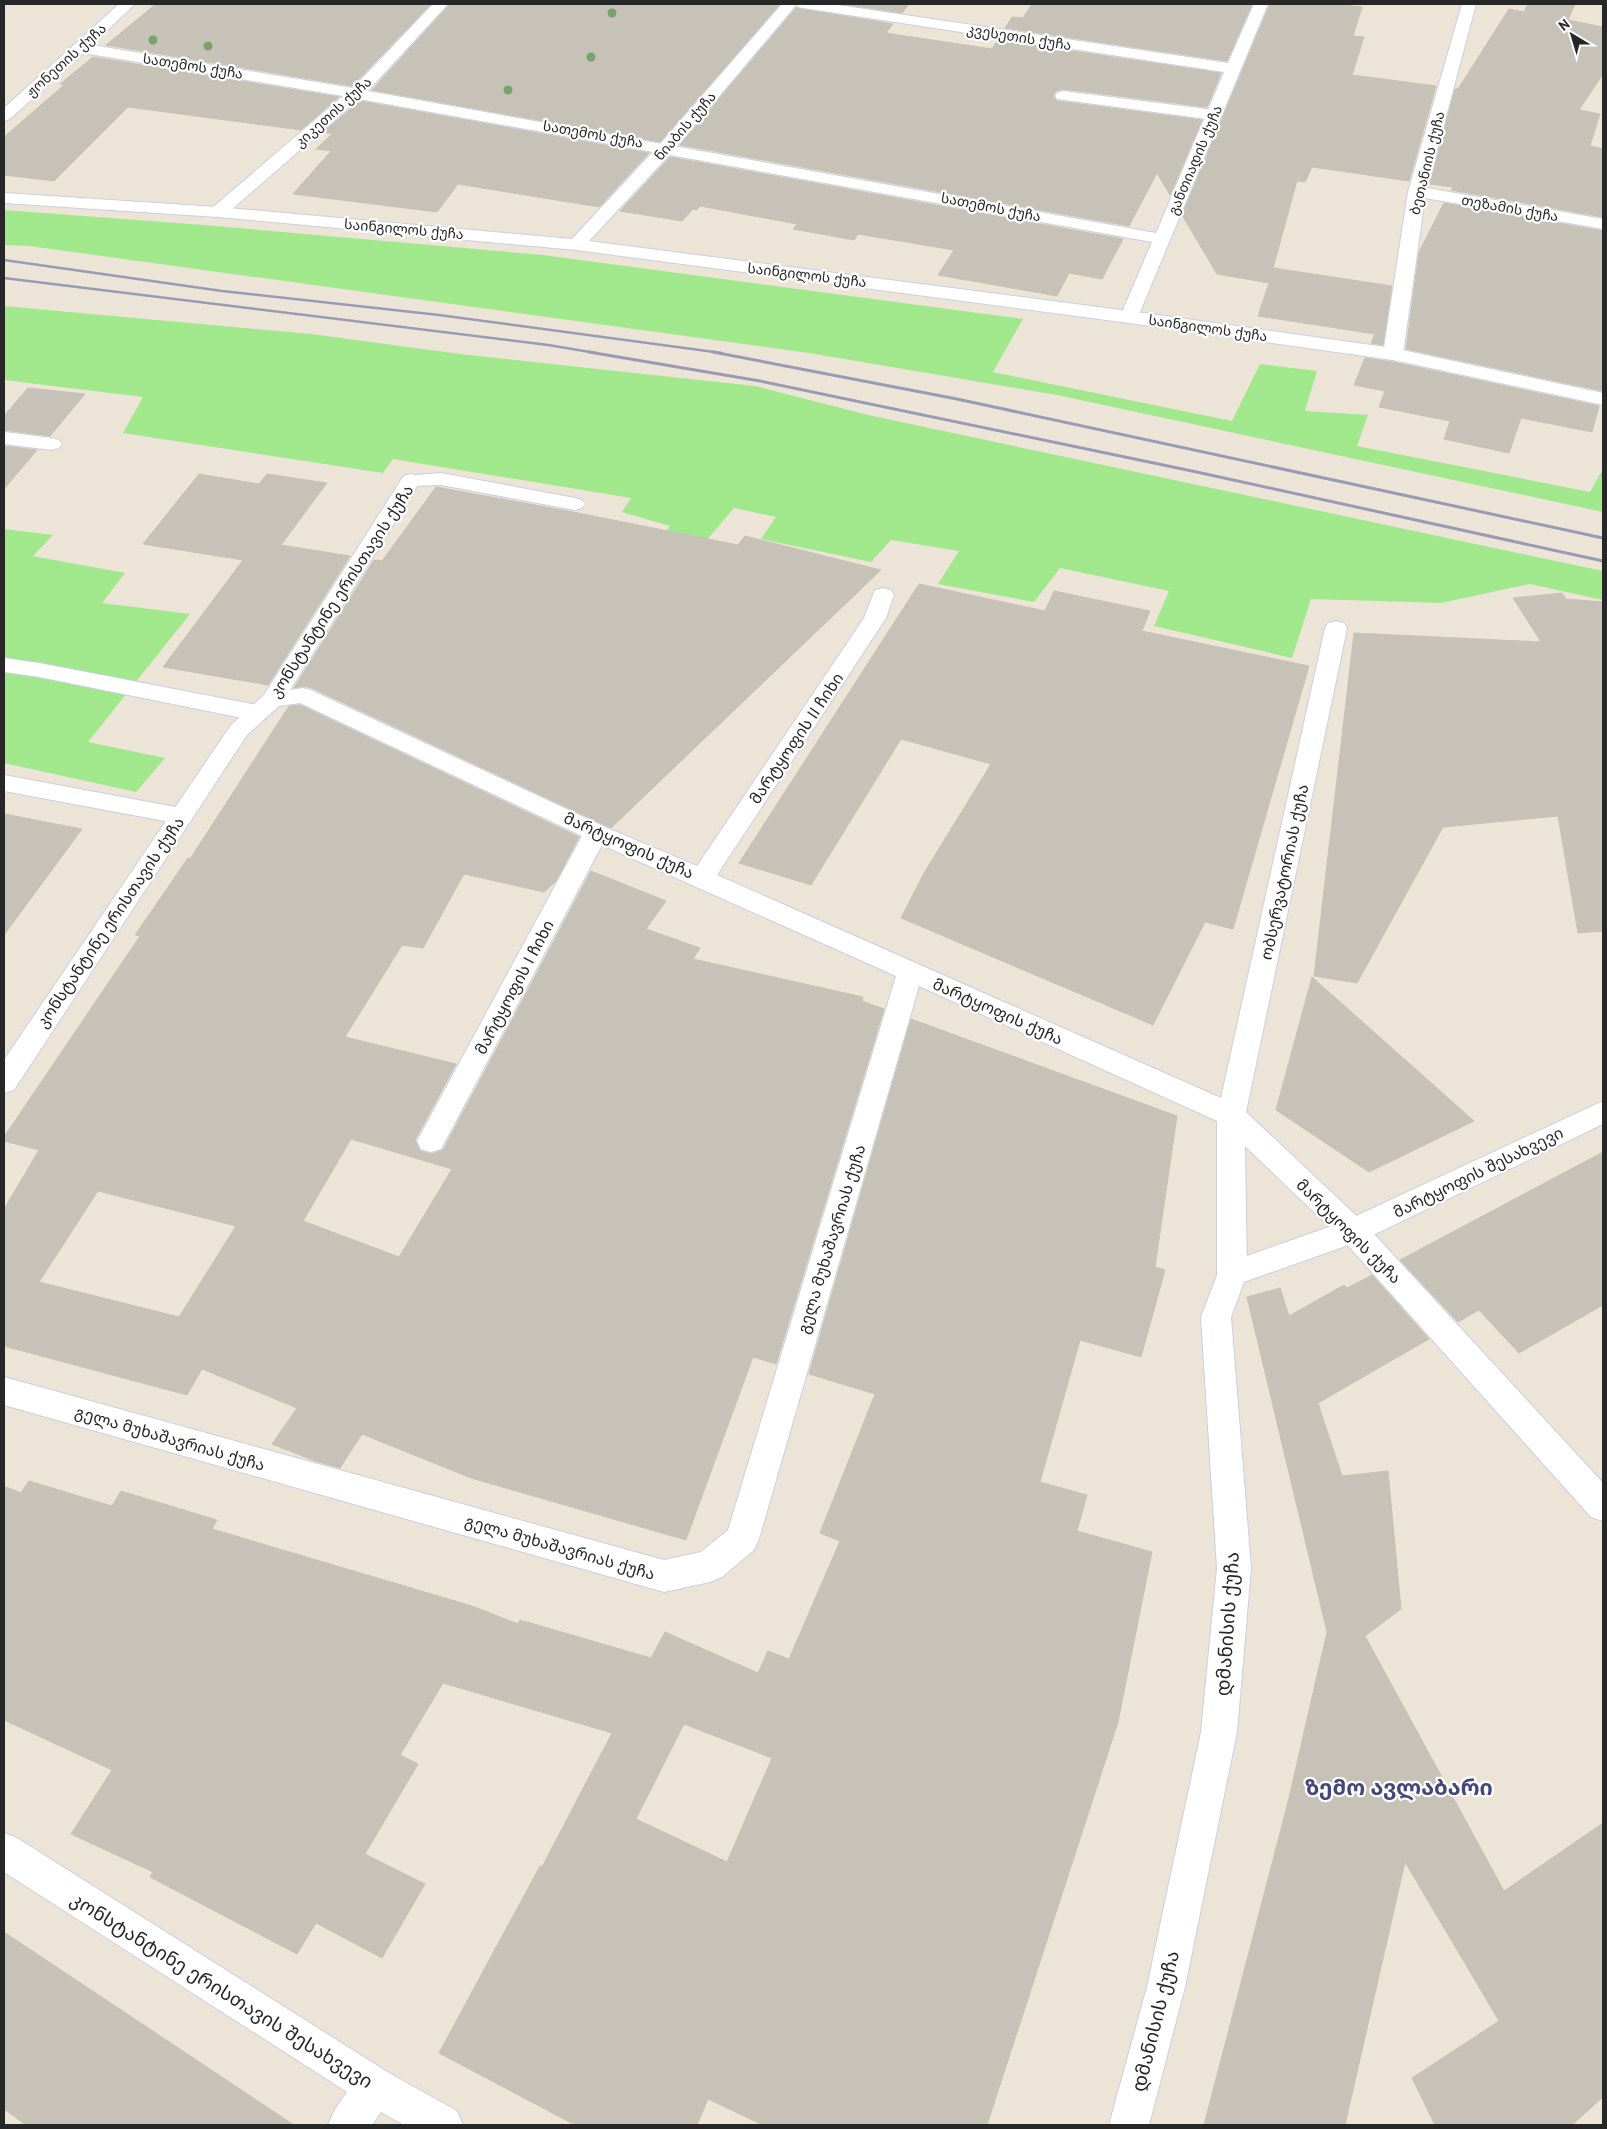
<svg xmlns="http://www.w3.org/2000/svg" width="1607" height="2129" viewBox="0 0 1607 2129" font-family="'PT Sans','Noto Sans Georgian',sans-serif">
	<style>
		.green { fill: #a1e88d }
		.building { fill: #c7c2b7; stroke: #c7c2b1; fill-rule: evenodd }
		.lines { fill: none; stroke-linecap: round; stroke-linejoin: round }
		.lane-casing { stroke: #cccee2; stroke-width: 2 }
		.street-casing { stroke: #cccee2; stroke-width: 2 }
		.secondary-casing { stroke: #cccee2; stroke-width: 2 }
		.lane { fill: #fff; fill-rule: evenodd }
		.street { fill: #fff; fill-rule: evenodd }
		.secondary { fill: #fff; fill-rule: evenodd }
		.rail-far1 { stroke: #9a9ab4; stroke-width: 2.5 }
		.rail { stroke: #9a9ab4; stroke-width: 3 }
		.tree { fill: #78a16b }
		.labels { text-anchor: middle; stroke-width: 4.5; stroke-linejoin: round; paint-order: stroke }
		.far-street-label { font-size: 14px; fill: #272727; stroke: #fff }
		.street-label { font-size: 16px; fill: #272727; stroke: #fff }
		.near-street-label { font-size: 19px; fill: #272727; stroke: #fff }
		.near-quarter-label { font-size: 22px; font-weight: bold; fill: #44477b; stroke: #fff }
	</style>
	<rect width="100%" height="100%" fill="#ece5d7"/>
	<g class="green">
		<path d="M 4,210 L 204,225 L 543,255 L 1023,319 L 993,372 L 1232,421 L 1260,364 L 1317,371 L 1305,411 L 1368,415 L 1357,446 L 1590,492 L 1603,469 L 1603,512 L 1057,395 L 809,353 L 29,246 L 4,245 Z"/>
		<path d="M 4,306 L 311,334 L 460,354 L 755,386 L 868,415 L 1603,571 L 1603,600 L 1530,584 L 1441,603 L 1311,599 L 1292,658 L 1154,626 L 1169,591 L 1060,568 L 1034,602 L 938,584 L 959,551 L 891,540 L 871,562 L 761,539 L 776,517 L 734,508 L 706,541 L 618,594 L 670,526 L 622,512 L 631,498 L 393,459 L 383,473 L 123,433 L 143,397 L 4,380 Z"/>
		<path d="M 4,529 L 53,535 L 33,556 L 125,573 L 102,603 L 190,614 L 88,742 L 165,758 L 136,792 L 4,763 Z"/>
	</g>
	<g class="building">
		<path d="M 156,4 L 431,4 L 352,86 L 106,45 Z"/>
		<path d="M 450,4 L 780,4 L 660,142 L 372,90 Z"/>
		<path d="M 842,4 L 909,4 L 902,13 Z"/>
		<path d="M 1032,4 L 1252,4 L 1227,61 L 1005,28 L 1012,17 L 1023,18 Z"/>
		<path d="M 1270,4 L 1332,4 L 1362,7 L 1353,36 L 1364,37 L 1352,75 L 1436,86 L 1409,181 L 1312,167 L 1305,182 L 1297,181 L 1273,268 L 1392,286 L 1383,345 L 1371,343 L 1375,334 L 1258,316 L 1269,283 L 1217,274 L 1182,215 Z"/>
		<path d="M 1528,4 L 1575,4 L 1568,20 L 1603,27 L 1603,74 L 1579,110 L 1600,114 L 1590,146 L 1603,149 L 1603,217 L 1451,190 L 1453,187 L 1430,184 L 1455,89 L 1458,89 L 1509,9 L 1524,12 Z"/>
		<path d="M 796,8 L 893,24 L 886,33 L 992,49 L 998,40 L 1221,73 L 1207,107 L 1063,89 L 1056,91 L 1053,95 L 1057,101 L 1202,120 L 1170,195 L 1157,173 L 1129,226 L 680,145 Z"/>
		<path d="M 93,57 L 339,97 L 301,130 L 128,107 L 54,181 L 4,175 L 4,137 L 64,85 L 60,84 Z"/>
		<path d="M 360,101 L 649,153 L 599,207 L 458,184 L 437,212 L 293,194 L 331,151 L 316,149 L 332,134 L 323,132 Z"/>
		<path d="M 670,157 L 1123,239 L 1102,279 L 1069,273 L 1057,296 L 938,275 L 954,250 L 858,234 L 854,240 L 793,229 L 797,224 L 700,206 L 697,210 L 693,209 L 682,221 L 620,211 Z"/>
		<path d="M 1444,203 L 1603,231 L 1603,391 L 1406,349 L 1419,252 Z"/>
		<path d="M 1365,358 L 1393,362 L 1599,406 L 1592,432 L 1521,418 L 1509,453 L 1444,439 L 1450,421 L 1379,407 L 1385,391 L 1354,385 Z"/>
		<path d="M 28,388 L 85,394 L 50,436 L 4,430 L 4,416 Z"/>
		<path d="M 4,446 L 37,450 L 4,489 Z"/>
		<path d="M 199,474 L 259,484 L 267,474 L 327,483 L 281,545 L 350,556 L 268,685 L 163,667 L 243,560 L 143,544 Z"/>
		<path d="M 436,487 L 568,511 L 738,545 L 745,536 L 881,570 L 611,828 L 312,688 L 303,686 L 294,688 L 374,560 L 382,561 Z"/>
		<path d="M 919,584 L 1045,611 L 1054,591 L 1150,611 L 1142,631 L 1309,666 L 1233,929 L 1205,922 L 1153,1025 L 901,918 L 924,873 L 991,764 L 901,739 L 811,885 L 739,863 Z"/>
		<path d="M 1562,593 L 1566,599 L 1603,602 L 1603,931 L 1578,933 L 1558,816 L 1443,827 L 1357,983 L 1314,976 L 1354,633 L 1541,642 L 1513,598 Z"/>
		<path d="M 300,705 L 579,837 L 556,881 L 544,892 L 464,874 L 423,948 L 402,945 L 345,1037 L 456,1064 L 415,1140 L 420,1151 L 432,1154 L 443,1150 L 591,871 L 666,901 L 646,929 L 700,948 L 693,959 L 863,997 L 862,1001 L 884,1009 L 776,1364 L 753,1357 L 686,1540 L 471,1478 L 362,1434 L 340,1468 L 315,1461 L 272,1444 L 297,1408 L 202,1369 L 187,1395 L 4,1346 L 4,1209 L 39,1150 L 4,1141 L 4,1137 L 140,936 L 135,935 L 188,858 L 190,859 L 289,706 ZM 351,1139 L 452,1169 L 399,1257 L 303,1221 ZM 98,1191 L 236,1226 L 179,1317 L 39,1282 Z"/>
		<path d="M 4,814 L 82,829 L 4,935 Z"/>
		<path d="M 1312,977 L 1474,1121 L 1369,1172 L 1276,1110 Z"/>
		<path d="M 911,1019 L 1177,1116 L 1155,1267 L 1165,1270 L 1141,1357 L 1080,1340 L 1040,1482 L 1087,1495 L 1077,1531 L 1152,1552 L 1118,1722 L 987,2125 L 763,2125 L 708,2099 L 697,2125 L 575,2125 L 439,2053 L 540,1866 L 542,1867 L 612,1733 L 443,1683 L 400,1755 L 418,1764 L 365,1854 L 425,1884 L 382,1958 L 316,1923 L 297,1954 L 150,1877 L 153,1872 L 71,1834 L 112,1770 L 4,1720 L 4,1486 L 21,1493 L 29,1481 L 112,1506 L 121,1491 L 217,1520 L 212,1529 L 472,1606 L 518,1624 L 520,1620 L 651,1658 L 665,1632 L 758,1673 L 768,1651 L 789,1659 L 840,1541 L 820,1533 L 875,1394 L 809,1374 ZM 684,1724 L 772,1758 L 727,1862 L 636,1819 Z"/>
		<path d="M 1603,1152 L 1603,1305 L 1519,1353 L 1479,1310 L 1458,1322 L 1400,1260 Z"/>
		<path d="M 1372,1275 L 1429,1339 L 1318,1403 L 1342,1476 L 1388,1471 L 1401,1609 L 1365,1636 L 1504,1891 L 1603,1823 L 1603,2097 L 1572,2125 L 1435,2125 L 1412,2078 L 1499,2021 L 1405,1862 L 1345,2125 L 1204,2125 L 1288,1802 L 1327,1632 L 1247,1297 L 1280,1288 L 1289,1316 L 1344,1285 L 1347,1288 Z"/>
		<path d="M 4,1932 L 294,2125 L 26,2125 L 4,2109 Z"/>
	</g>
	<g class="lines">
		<g class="lane-casing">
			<g id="lane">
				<path d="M 1063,91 L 1214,110 L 1220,112 L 1222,115 L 1220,118 L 1214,120 L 1057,99 L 1055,96 L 1057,93 Z"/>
				<path d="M 4,432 L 52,438 L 59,440 L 62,444 L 59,448 L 52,450 L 4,444 Z"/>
				<path d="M 441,473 L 575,498 L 582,500 L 585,504 L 582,508 L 575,510 L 441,485 L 411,486 L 404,484 L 401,480 L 404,476 Z"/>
				<path d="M 4,658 L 39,663 L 257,705 L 265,708 L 269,713 L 265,718 L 257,721 L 39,677 L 4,672 Z"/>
				<path d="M 4,775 L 181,808 L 190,810 L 193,816 L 190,822 L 181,824 L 4,791 Z"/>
			</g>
		</g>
		<g class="street-casing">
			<g id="street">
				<path d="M 119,4 L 135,4 L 92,45 L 353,88 L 433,4 L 448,4 L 368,91 L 1156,233 L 1224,72 L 803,8 L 798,7 L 796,4 L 831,4 L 1228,63 L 1254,4 L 1268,4 L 1138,317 L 1136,321 L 1129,323 L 1122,321 L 1120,317 L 1152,242 L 359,99 L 224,216 L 218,217 L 212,216 L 209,212 L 212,208 L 343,96 L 83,53 L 10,119 L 4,121 L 4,108 Z"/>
				<path d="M 1462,4 L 1476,4 L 1427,188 L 1603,219 L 1603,229 L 1425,198 L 1403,354 L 1400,358 L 1393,360 L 1386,358 L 1383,354 L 1408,192 Z"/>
				<path d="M 411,474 L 418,476 L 421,480 L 290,690 L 303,688 L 311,690 L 605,827 L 697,866 L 864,618 L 875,590 L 883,588 L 891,590 L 894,595 L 886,618 L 717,875 L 1221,1098 L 1325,628 L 1328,623 L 1336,621 L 1344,623 L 1347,628 L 1246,1112 L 1363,1222 L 1603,1483 L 1603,1521 L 1591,1517 L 1343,1240 L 1245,1146 L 1247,1274 L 1243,1283 L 1232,1287 L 1221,1283 L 1217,1274 L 1217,1121 L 919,986 L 759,1539 L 754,1550 L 722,1577 L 710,1582 L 664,1592 L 4,1405 L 4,1377 L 664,1560 L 701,1552 L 728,1530 L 896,976 L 602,845 L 441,1149 L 431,1152 L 421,1149 L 417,1141 L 582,836 L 300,703 L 279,706 L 247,735 L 14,1090 L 4,1093 L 4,1060 L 231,725 L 264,695 L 401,480 L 404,476 Z"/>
				<path d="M 4,1833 L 17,1838 L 389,2073 L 457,2111 L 463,2125 L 404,2125 L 381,2112 L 372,2125 L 328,2125 L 334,2111 L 347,2092 L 4,1872 Z"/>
			</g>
		</g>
		<g class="secondary-casing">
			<g id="secondary">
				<path d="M 782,4 L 797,4 L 673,151 L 589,241 L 1129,311 L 1393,348 L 1603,393 L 1603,405 L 1393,360 L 1129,323 L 576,250 L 218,217 L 4,203 L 4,193 L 218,207 L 572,239 L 661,143 Z"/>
				<path d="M 1603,1101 L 1603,1124 L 1363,1240 L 1244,1282 L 1231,1317 L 1251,1568 L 1237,1732 L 1185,1987 L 1149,2125 L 1109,2125 L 1147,1987 L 1201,1732 L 1217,1568 L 1201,1317 L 1221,1265 L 1343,1222 Z"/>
			</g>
		</g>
		<use href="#lane" class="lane"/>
		<use href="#street" class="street"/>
		<use href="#secondary" class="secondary"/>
		<g class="rail-far1">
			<path d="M 4,260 L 222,291 L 439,315 L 722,353"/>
			<path d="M 4,278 L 548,345 L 596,353"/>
		</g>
		<g class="rail">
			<path d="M 589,352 L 760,381 L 1192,471 L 1603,561"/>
			<path d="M 713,352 L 957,399 L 1603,538"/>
		</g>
	</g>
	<g class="tree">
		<circle cx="612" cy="13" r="4.5"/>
		<circle cx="153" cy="40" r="4.5"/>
		<circle cx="208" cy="46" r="4.5"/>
		<circle cx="591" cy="57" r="4.5"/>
		<circle cx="508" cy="90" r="4.5"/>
	</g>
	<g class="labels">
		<g class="far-street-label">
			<text transform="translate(1019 37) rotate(9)" y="5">კვესეთის ქუჩა</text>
			<text transform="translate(66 60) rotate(-42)" y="5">ჟონეთის ქუჩა</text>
			<text transform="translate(193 66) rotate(9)" y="5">სათემოს ქუჩა</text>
			<text transform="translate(333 112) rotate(-42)" y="5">კიკეთის ქუჩა</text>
			<text transform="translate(685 126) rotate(-49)" y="5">ნიაბის ქუჩა</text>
			<text transform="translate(593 134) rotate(10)" y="5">სათემოს ქუჩა</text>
			<text transform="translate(1195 160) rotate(-67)" y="5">განთიადის ქუჩა</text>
			<text transform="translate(1427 163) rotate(-76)" y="5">ბეთანიის ქუჩა</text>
			<text transform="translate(991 207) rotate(11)" y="5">სათემოს ქუჩა</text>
			<text transform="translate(1510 208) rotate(10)" y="5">თეზამის ქუჩა</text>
			<text transform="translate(404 229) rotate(5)" y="5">საინგილოს ქუჩა</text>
			<text transform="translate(807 275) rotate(7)" y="5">საინგილოს ქუჩა</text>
			<text transform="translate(1208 328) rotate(8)" y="5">საინგილოს ქუჩა</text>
		</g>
		<g class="street-label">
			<text transform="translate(341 591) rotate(-57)" y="6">კონსტანტინე ერისთავის ქუჩა</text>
			<text transform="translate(796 738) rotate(-56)" y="6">მარტყოფის II ჩიხი</text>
			<text transform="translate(629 845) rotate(24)" y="6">მარტყოფის ქუჩა</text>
			<text transform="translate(1284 872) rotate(-78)" y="6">ობსერვატორიას ქუჩა</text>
			<text transform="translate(110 922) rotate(-56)" y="6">კონსტანტინე ერისთავის ქუჩა</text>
			<text transform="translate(514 987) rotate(-62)" y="6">მარტყოფის I ჩიხი</text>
			<text transform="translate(998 1011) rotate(24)" y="6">მარტყოფის ქუჩა</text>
			<text transform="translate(1478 1172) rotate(-26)" y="6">მარტყოფის შესახვევი</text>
			<text transform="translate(1349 1231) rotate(45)" y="6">მარტყოფის ქუჩა</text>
			<text transform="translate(831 1239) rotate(-73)" y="6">გელა მუხაშავრიას ქუჩა</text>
			<text transform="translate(170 1438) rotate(16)" y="6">გელა მუხაშავრიას ქუჩა</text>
			<text transform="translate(560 1547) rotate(16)" y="6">გელა მუხაშავრიას ქუჩა</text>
		</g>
		<g class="near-street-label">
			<text transform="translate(1227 1624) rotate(-86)" y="7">დმანისის ქუჩა</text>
			<text transform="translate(222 1990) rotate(32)" y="7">კონსტანტინე ერისთავის შესახვევი</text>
			<text transform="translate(1155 2021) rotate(-76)" y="7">დმანისის ქუჩა</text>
		</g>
		<g class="near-quarter-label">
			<text x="1399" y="1795">ზემო ავლაბარი</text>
		</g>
	</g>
	<rect width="1607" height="2129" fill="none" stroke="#272727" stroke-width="10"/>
	<g transform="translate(1572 35) rotate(322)" stroke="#ffffff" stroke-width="4" paint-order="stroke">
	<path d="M0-4L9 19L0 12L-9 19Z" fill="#272727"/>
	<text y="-8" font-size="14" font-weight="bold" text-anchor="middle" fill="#272727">N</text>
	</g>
</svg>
